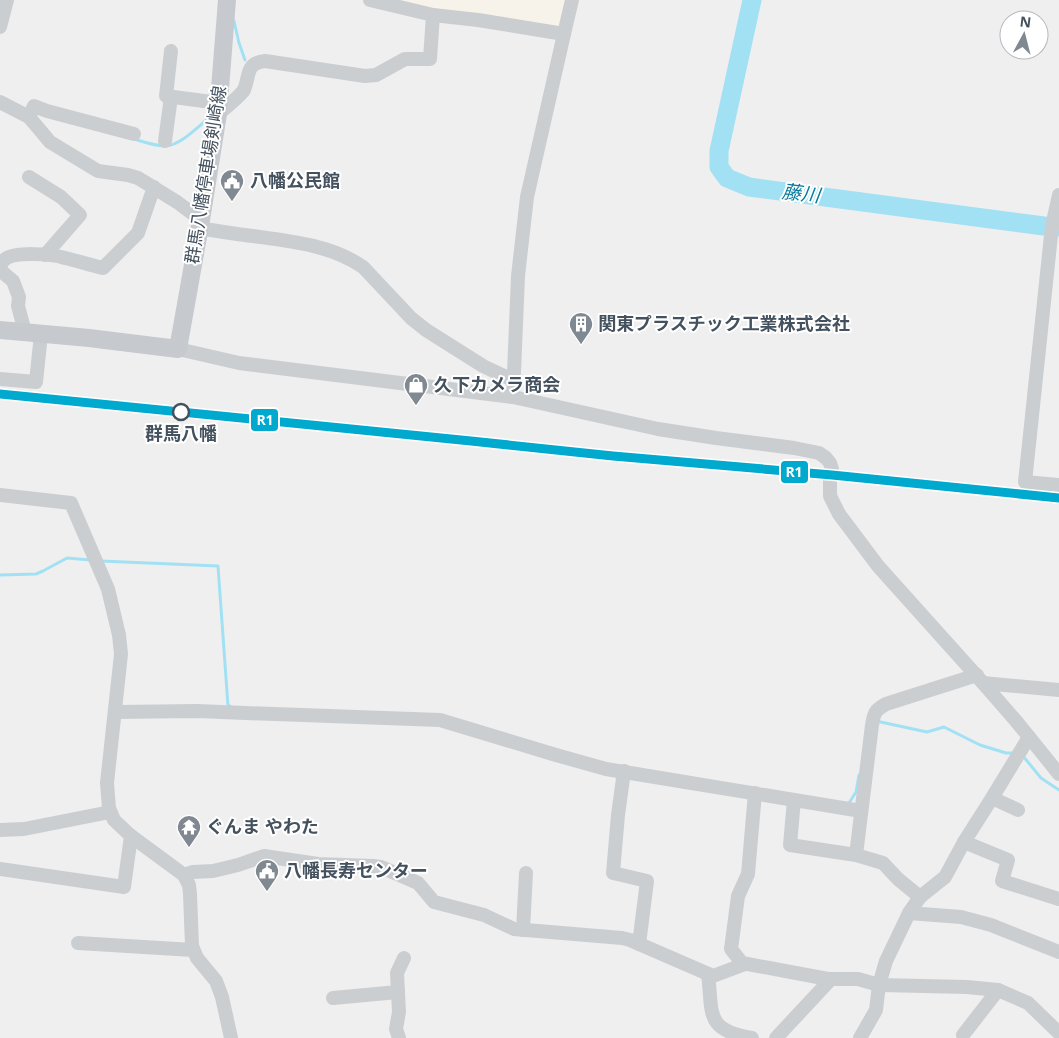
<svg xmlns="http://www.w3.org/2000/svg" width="1059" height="1038" viewBox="0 0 1059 1038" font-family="'Open Sans','Noto Sans JP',sans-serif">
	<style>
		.commercial { fill: #f8f3ea }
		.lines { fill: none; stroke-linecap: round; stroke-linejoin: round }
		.stream { stroke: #a1e1f3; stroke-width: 3 }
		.river { stroke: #a1e1f3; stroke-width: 19 }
		.minor { stroke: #cbced0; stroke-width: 14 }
		.major { stroke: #c6cace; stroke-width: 18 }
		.rail-1-casing { stroke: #fff; stroke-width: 12 }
		.rail-1 { stroke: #00a9ce; stroke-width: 9 }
		.stop-dot { fill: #fff; stroke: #44515e; stroke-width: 2.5 }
		.labels { text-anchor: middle; stroke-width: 4; stroke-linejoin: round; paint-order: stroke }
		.street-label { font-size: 18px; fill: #44515e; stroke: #fff }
		.poi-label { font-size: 18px; font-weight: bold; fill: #44515e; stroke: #fff; text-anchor: start }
		.stop-label { font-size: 18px; font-weight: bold; fill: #44515e; stroke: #fff }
		.water-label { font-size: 19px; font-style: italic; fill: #037a9c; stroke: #fff }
		.line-badge { stroke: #fff; stroke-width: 2 }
		.badge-label { font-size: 14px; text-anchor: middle; font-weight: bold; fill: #fff }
	</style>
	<rect width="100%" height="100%" fill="#f0efef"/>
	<path class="commercial" d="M 397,0 L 567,0 L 561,31 L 430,11 Z"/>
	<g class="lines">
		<g class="stream">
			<path d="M 234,21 L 239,43 L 245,60"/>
			<path d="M 134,139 C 144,142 155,146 165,146 C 180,146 200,125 211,116"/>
			<path d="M 101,561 L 218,566 L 228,706 L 230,706"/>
			<path d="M 0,575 L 36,574 L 43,571 L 67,558 L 90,560"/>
			<path d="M 876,721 L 927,732 L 944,727 L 980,745 L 1006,753 L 1015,753"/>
			<path d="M 1023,756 L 1041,778 L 1059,790"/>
			<path d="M 848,803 L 849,803 L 856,792 L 859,775"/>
		</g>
		<path class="river" d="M 752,0 L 719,151 L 719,167 L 727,178 L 749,187 L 1044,226 L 1059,227"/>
		<g class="minor">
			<path d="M 370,0 L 433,15 L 478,20 L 564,34"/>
			<path d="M 0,27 L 7,0"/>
			<path d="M 171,51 L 166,96 L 219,103"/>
			<path d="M 0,102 L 29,117 L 50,142 L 98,171 L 128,175 L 138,178 L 177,202 L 201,220"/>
			<path d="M 218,114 C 224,109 240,96 244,90 C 250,76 245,63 265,61 L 365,76 L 376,75 L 405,59 L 430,59 L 433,15"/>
			<path d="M 29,117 L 34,106 L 47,111 L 134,134"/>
			<path d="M 165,141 L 171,97"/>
			<path d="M 29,177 L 61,197 L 80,215 L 45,255"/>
			<path d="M 1059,195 L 1052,226 L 1025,482 L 1059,485"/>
			<path d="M 199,228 C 217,231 235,234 253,236 C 290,241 331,245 363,267 L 411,318 L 426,330 L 483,366 L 515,381"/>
			<path d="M 0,267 C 1,264 2,262 4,260 C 14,251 53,254 65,258 C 78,261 90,265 103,268 L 138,233 L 154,187"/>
			<path d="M 0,270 L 13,281 L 19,297 L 18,306 L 25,332"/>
			<path d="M 178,349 L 239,363 L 513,397 L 658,429 L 716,438 L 794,448 L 819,453 L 826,458 L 830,463 L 832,469 L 830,481 L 830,496 L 839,514 L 878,566 L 983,683 L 1016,721 L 1059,774"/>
			<path d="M 0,379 L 36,382 L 41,334"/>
			<path d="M 513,397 L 518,276 L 527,197 L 564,34 L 572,0"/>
			<path d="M 0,495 L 71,503 L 108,589 L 119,635 L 121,654 L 107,783 L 109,808 L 114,820 L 131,836 L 184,875 L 189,885 L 190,894 L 192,946 L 197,958 L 216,981 L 222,997 L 231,1038"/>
			<path d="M 983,683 L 1059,690"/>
			<path d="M 115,712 L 197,711 L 245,713 L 440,720 L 556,755 L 606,769 L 861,811"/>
			<path d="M 624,771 L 618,815 L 613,873 L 647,881 L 639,944"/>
			<path d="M 755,793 L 748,874 L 738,896 L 731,949 L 742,963 L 828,979 L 858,979 L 879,985 L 967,987 L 998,990 L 1028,1003 L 1059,1033"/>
			<path d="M 992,798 L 1029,737"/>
			<path d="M 794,800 L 790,845 L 856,855 L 883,863 L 898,879 L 920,897"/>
			<path d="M 0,830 L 24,829 L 110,812"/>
			<path d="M 964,842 L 1008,860 L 1002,881 L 1059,899"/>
			<path d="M 856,855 L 872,725 C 874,713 875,710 886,704 L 977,675"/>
			<path d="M 0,869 L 124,887 L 131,836"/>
			<path d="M 184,875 L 193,872 L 213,871 L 238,865 L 264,856 L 318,864 L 373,866 L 381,867 L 418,883 L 434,902 L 484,915 L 514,929 L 622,938 L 630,940 L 713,976 L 745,964"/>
			<path d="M 909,913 L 961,917 L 991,925 L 1059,952"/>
			<path d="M 523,930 L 526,873"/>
			<path d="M 78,943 L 193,950"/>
			<path d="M 708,974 C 713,1013 704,1030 752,1038"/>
			<path d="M 333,998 L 398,992"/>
			<path d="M 963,1035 L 998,990"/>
			<path d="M 399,1038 L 396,1029 L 399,1012 L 397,973 L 404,958"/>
			<path d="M 776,1038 L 831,979"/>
			<path d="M 860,1038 L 876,1010 L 879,985 L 886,961 L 909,913 L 920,897 L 945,877 L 964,842 L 992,798 L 1018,810"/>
		</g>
		<path class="major" d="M 0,330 L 89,338 L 178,349 L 201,220 L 218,114 L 227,0"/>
		<g class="rail-1-casing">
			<path id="rail-1" d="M 0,394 L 471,441 L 613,456 L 832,475 L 1059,498"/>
		</g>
		<use href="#rail-1" class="rail-1"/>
	</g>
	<defs>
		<g id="civic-pin" transform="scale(1.25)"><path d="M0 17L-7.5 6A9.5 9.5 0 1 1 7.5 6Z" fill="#808891" stroke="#fff"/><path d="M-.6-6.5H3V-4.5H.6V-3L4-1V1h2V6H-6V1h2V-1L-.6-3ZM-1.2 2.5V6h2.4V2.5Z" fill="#fff"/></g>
		<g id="building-pin" transform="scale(1.25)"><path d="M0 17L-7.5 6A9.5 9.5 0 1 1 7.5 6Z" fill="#808891" stroke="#fff"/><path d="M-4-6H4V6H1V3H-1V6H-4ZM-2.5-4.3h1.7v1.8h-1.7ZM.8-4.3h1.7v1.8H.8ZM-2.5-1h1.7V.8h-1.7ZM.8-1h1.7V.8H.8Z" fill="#fff"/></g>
		<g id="shop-pin" transform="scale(1.25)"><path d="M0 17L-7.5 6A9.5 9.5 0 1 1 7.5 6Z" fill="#808891" stroke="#fff"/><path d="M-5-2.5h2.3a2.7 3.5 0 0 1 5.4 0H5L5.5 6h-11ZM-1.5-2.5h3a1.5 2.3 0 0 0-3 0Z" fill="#fff"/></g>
		<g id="temple-pin" transform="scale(1.25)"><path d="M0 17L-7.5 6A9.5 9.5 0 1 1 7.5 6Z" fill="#808891" stroke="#fff"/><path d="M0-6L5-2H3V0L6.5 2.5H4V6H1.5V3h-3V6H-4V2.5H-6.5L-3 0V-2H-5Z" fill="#fff"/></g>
	</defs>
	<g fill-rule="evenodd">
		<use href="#civic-pin" x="232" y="181"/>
		<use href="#building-pin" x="581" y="324"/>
		<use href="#shop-pin" x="416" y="385"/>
		<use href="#temple-pin" x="189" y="827"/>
		<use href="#civic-pin" x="267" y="871"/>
	</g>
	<circle class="stop-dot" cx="181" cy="412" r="8"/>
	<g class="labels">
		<g class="street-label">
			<text transform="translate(206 175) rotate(-81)" y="6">群馬八幡停車場剣崎線</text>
		</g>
		<g class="poi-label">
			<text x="250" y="187">八幡公民館</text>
			<text x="598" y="330">関東プラスチック工業株式会社</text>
			<text x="434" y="391">久下カメラ商会</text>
			<text x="206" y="833">ぐんま やわた</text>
			<text x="284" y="877">八幡長寿センター</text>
		</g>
		<g class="stop-label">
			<text x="181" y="440">群馬八幡</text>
		</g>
		<g class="water-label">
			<text transform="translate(801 193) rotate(7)" y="7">藤川</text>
		</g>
	</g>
	<g class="line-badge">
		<rect x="250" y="408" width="29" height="24" rx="5" fill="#00a9ce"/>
		<rect x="780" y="460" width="29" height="24" rx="5" fill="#00a9ce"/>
	</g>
	<g class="badge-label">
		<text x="265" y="425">R1</text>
		<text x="794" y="477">R1</text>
	</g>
	<g transform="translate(1024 35) rotate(7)"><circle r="24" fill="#ffffff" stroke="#b4b9bf"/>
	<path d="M0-4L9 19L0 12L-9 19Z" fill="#808891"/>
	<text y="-8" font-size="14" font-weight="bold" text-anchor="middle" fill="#44515e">N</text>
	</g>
</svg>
